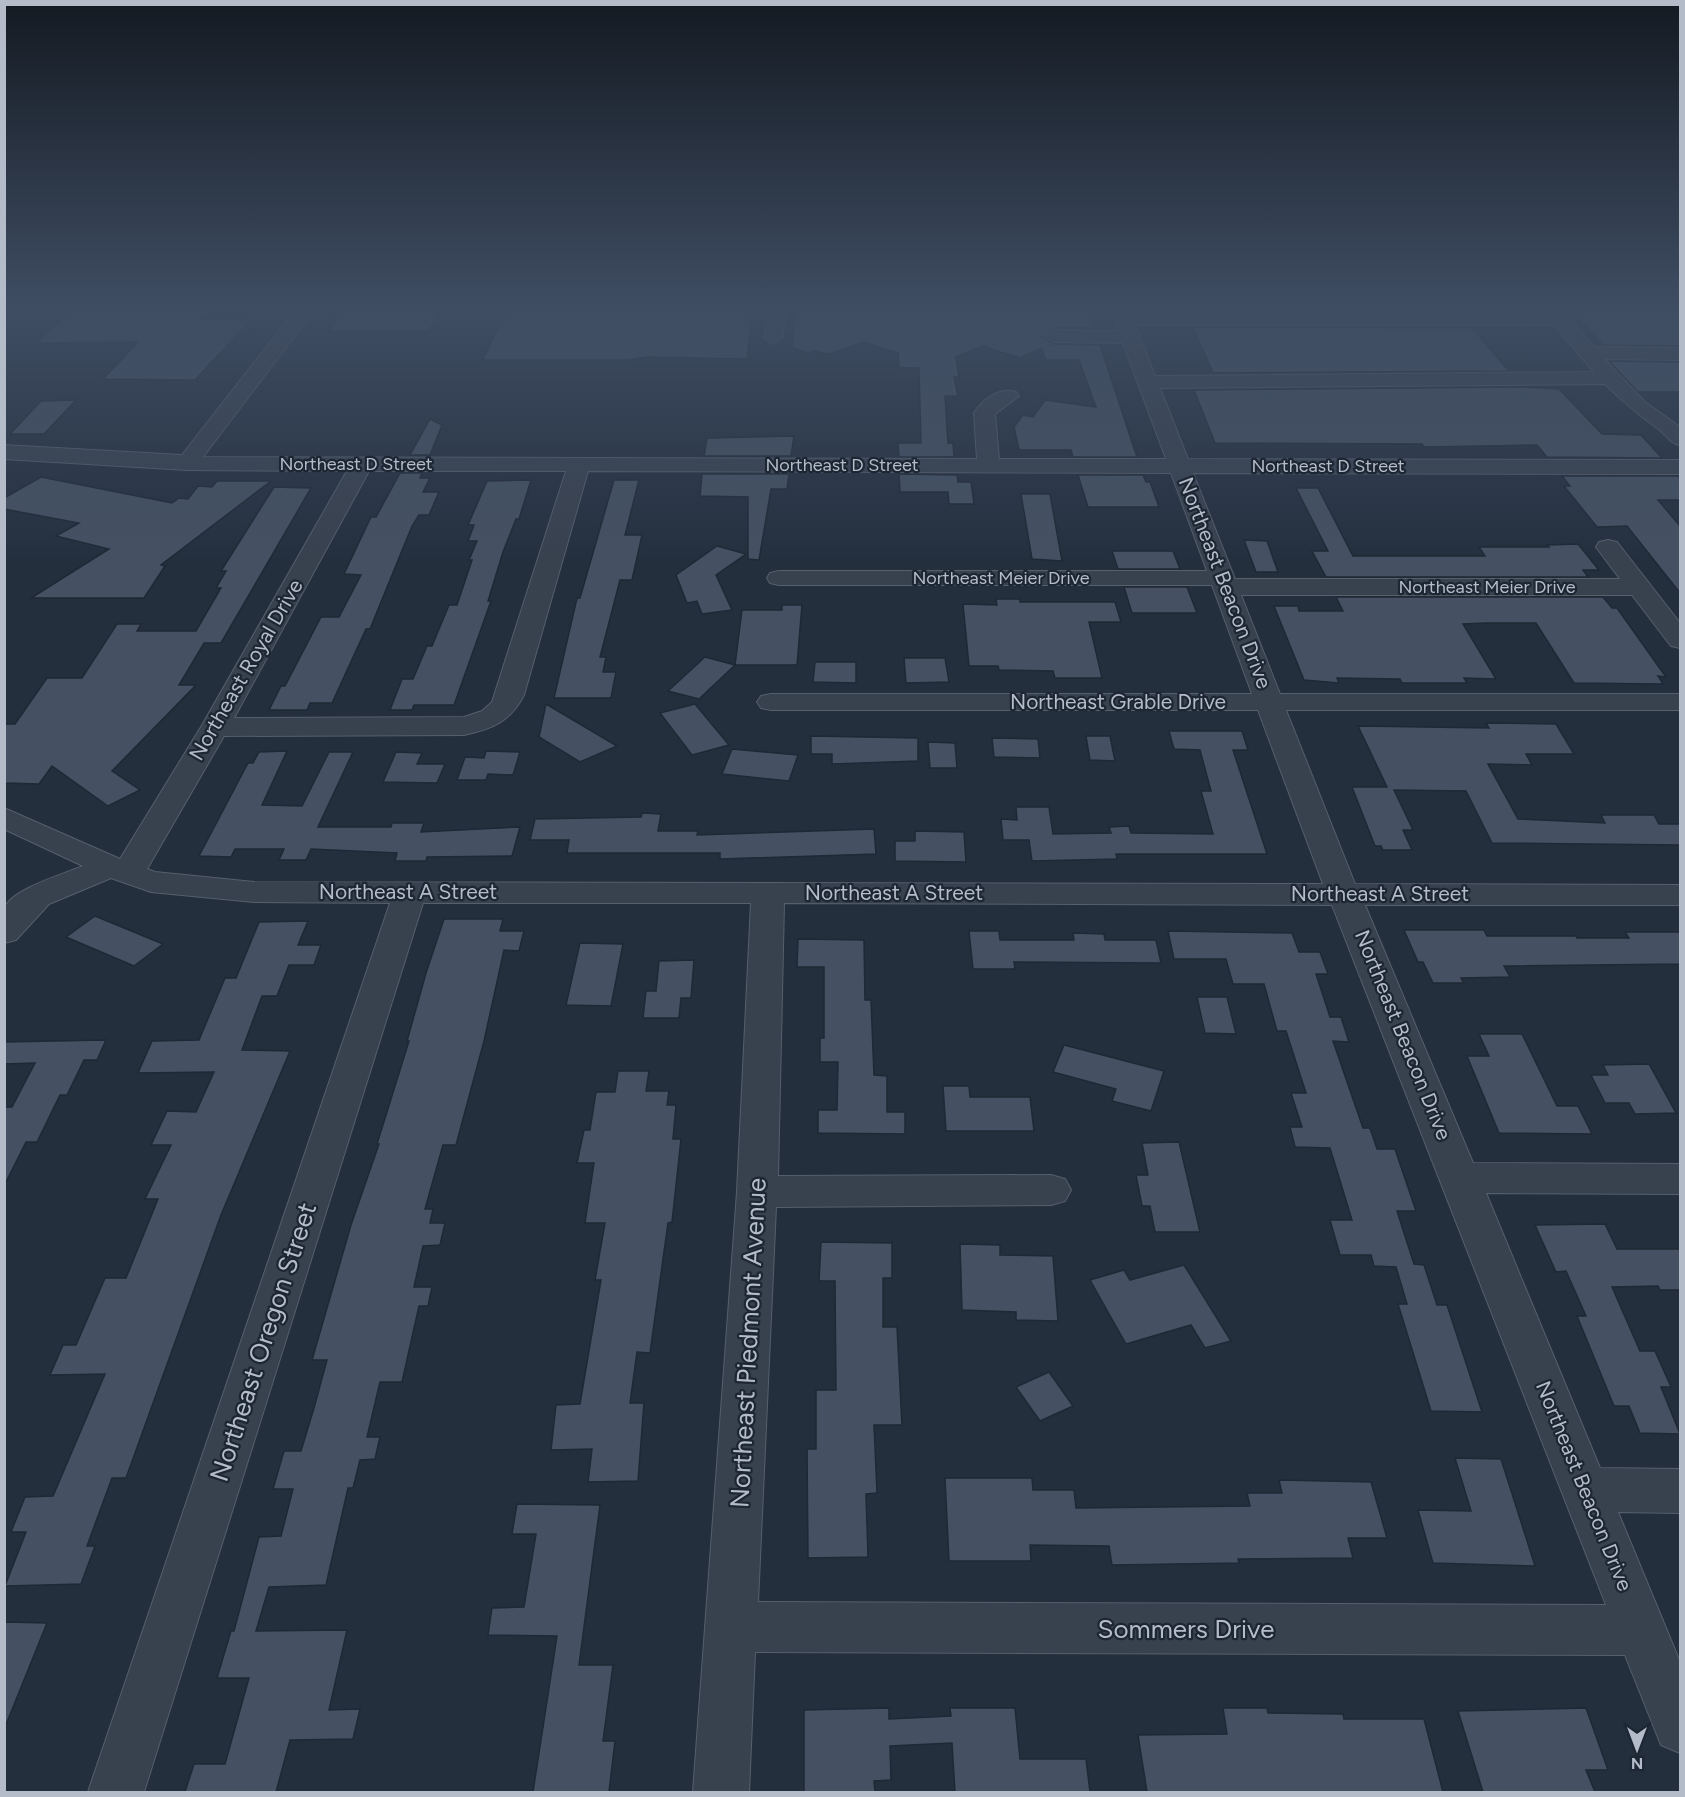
<svg xmlns="http://www.w3.org/2000/svg" width="1685" height="1797" viewBox="0 0 1685 1797" font-family="Figtree,sans-serif">
	<style>
		.building { fill: #455162; stroke: #1f2835; stroke-width: 1.5 }
		.lines { fill: none; stroke-linecap: round; stroke-linejoin: round }
		.minor-casing { stroke: #565f6c; stroke-width: 2 }
		.minor { fill: #38414e; fill-rule: evenodd }
		.labels { text-anchor: middle; stroke-width: 4.5; stroke-linejoin: round; paint-order: stroke }
		.far-street-label { font-size: 18px; fill: #b4bcc9; stroke: #1d2633 }
		.street-label { font-size: 21px; fill: #b4bcc9; stroke: #1d2633 }
		.near-street-label { font-size: 26px; fill: #b4bcc9; stroke: #1d2633 }
	</style>
	<rect width="100%" height="100%" fill="#242f3e"/>
	<g class="building">
		<path d="M 136,309 L 213,309 L 203,319 L 251,320 L 195,380 L 103,379 L 138,342 L 36,343 L 70,310 Z"/>
		<path d="M 342,309 L 442,309 L 429,331 L 328,331 Z"/>
		<path d="M 512,309 L 752,309 L 747,359 L 646,357 L 628,360 L 483,360 L 502,318 L 509,318 Z"/>
		<path d="M 803,309 L 1089,309 L 1095,328 L 1053,328 L 1042,337 L 1053,344 L 1100,345 L 1137,457 L 1073,457 L 1071,450 L 1019,450 L 1014,427 L 1023,415 L 1033,417 L 1045,400 L 1096,407 L 1079,360 L 1045,360 L 1042,348 L 1020,358 L 982,346 L 956,357 L 959,377 L 954,377 L 958,396 L 945,396 L 948,443 L 953,443 L 954,457 L 899,457 L 898,443 L 921,443 L 919,368 L 899,368 L 898,353 L 864,342 L 829,354 L 814,351 L 808,353 L 792,347 L 795,312 Z"/>
		<path d="M 1569,309 L 1680,309 L 1680,346 L 1604,345 Z"/>
		<path d="M 1193,327 L 1472,328 L 1509,371 L 1213,373 Z"/>
		<path d="M 1609,361 L 1680,362 L 1680,392 L 1638,392 Z"/>
		<path d="M 1524,387 L 1559,389 L 1602,434 L 1641,435 L 1662,458 L 1547,457 L 1537,445 L 1424,447 L 1422,444 L 1215,443 L 1194,390 Z"/>
		<path d="M 76,400 L 44,434 L 10,434 L 41,401 Z"/>
		<path d="M 430,419 L 442,425 L 430,455 L 410,455 Z"/>
		<path d="M 794,436 L 791,456 L 704,456 L 707,438 Z"/>
		<path d="M 400,473 L 422,473 L 420,478 L 430,478 L 423,492 L 439,492 L 429,515 L 419,515 L 412,526 L 370,629 L 366,629 L 332,703 L 310,703 L 307,710 L 269,710 L 281,686 L 285,686 L 321,617 L 339,617 L 361,575 L 344,574 L 371,517 L 376,517 Z"/>
		<path d="M 702,474 L 789,474 L 787,489 L 771,489 L 759,560 L 748,559 L 748,497 L 700,496 Z"/>
		<path d="M 899,474 L 957,475 L 958,482 L 971,482 L 974,504 L 949,504 L 948,492 L 900,492 Z"/>
		<path d="M 1078,475 L 1143,475 L 1146,482 L 1150,482 L 1159,507 L 1088,507 Z"/>
		<path d="M 1562,476 L 1680,476 L 1680,500 L 1658,500 L 1680,526 L 1680,593 L 1627,526 L 1597,527 L 1564,486 L 1570,486 Z"/>
		<path d="M 41,477 L 172,503 L 179,498 L 188,499 L 198,486 L 212,487 L 217,481 L 271,481 L 161,565 L 165,566 L 144,598 L 31,598 L 109,549 L 56,536 L 79,523 L 4,509 L 4,498 Z"/>
		<path d="M 531,480 L 519,519 L 516,519 L 503,552 L 488,601 L 491,601 L 454,705 L 414,705 L 412,710 L 390,710 L 402,679 L 413,679 L 427,646 L 432,646 L 449,605 L 457,605 L 472,560 L 469,560 L 477,541 L 468,541 L 474,525 L 468,525 L 487,481 Z"/>
		<path d="M 614,480 L 639,480 L 625,535 L 642,535 L 632,580 L 620,580 L 600,657 L 606,657 L 603,672 L 616,672 L 611,698 L 554,698 L 577,598 L 580,598 Z"/>
		<path d="M 274,487 L 311,488 L 221,643 L 204,643 L 179,685 L 196,685 L 112,771 L 140,790 L 108,806 L 52,766 L 39,784 L 4,783 L 4,724 L 15,724 L 47,678 L 82,678 L 117,624 L 141,624 L 137,631 L 196,631 L 221,588 L 216,588 L 226,571 L 221,571 Z"/>
		<path d="M 1296,488 L 1318,488 L 1353,556 L 1485,556 L 1479,547 L 1549,547 L 1547,545 L 1578,544 L 1599,570 L 1583,570 L 1588,577 L 1326,577 L 1312,551 L 1328,551 Z"/>
		<path d="M 1021,494 L 1050,494 L 1062,561 L 1032,559 Z"/>
		<path d="M 1244,540 L 1267,541 L 1278,572 L 1256,572 Z"/>
		<path d="M 717,546 L 746,554 L 716,575 L 732,610 L 702,614 L 697,601 L 687,603 L 676,575 Z"/>
		<path d="M 1112,551 L 1173,551 L 1180,569 L 1118,569 Z"/>
		<path d="M 1124,587 L 1187,587 L 1197,613 L 1132,613 Z"/>
		<path d="M 1336,597 L 1603,597 L 1612,608 L 1617,608 L 1666,677 L 1658,676 L 1663,684 L 1574,683 L 1536,623 L 1486,623 L 1463,624 L 1496,679 L 1464,678 L 1467,683 L 1402,683 L 1400,679 L 1337,678 L 1339,683 L 1304,680 L 1274,606 L 1298,606 L 1299,611 L 1343,611 Z"/>
		<path d="M 996,599 L 1020,599 L 1020,602 L 1115,602 L 1121,622 L 1089,622 L 1102,678 L 1055,678 L 1053,671 L 999,670 L 998,666 L 969,666 L 963,604 L 997,605 Z"/>
		<path d="M 782,605 L 802,605 L 797,665 L 735,665 L 742,610 L 782,610 Z"/>
		<path d="M 705,657 L 735,665 L 699,699 L 668,691 Z"/>
		<path d="M 904,658 L 945,658 L 949,682 L 906,683 Z"/>
		<path d="M 815,662 L 856,662 L 856,683 L 813,682 Z"/>
		<path d="M 546,704 L 617,746 L 580,762 L 539,737 Z"/>
		<path d="M 695,704 L 729,745 L 692,755 L 660,713 Z"/>
		<path d="M 1486,723 L 1556,724 L 1574,754 L 1526,754 L 1532,765 L 1488,764 L 1518,819 L 1605,823 L 1601,815 L 1654,815 L 1659,824 L 1680,824 L 1680,845 L 1492,843 L 1466,791 L 1394,790 L 1413,830 L 1403,830 L 1412,850 L 1383,850 L 1381,846 L 1375,846 L 1352,787 L 1387,787 L 1358,726 L 1489,728 Z"/>
		<path d="M 1169,731 L 1242,731 L 1248,750 L 1233,750 L 1267,854 L 1116,854 L 1117,859 L 1032,861 L 1029,840 L 1003,840 L 1001,819 L 1017,820 L 1016,807 L 1049,807 L 1053,834 L 1111,833 L 1109,827 L 1129,826 L 1131,833 L 1213,834 L 1201,791 L 1211,791 L 1200,750 L 1174,749 Z"/>
		<path d="M 811,736 L 918,738 L 918,761 L 832,764 L 832,754 L 811,754 Z"/>
		<path d="M 1086,736 L 1110,736 L 1115,761 L 1090,760 Z"/>
		<path d="M 992,738 L 1038,739 L 1040,758 L 994,757 Z"/>
		<path d="M 928,742 L 955,743 L 957,768 L 930,768 Z"/>
		<path d="M 732,749 L 798,755 L 789,781 L 722,774 Z"/>
		<path d="M 287,751 L 262,805 L 302,806 L 329,752 L 353,752 L 318,827 L 391,827 L 392,823 L 424,823 L 421,832 L 520,827 L 512,856 L 427,857 L 426,861 L 395,861 L 397,853 L 311,849 L 306,860 L 279,860 L 284,849 L 235,849 L 231,857 L 199,856 L 248,763 L 253,763 L 259,752 Z"/>
		<path d="M 486,751 L 520,752 L 513,775 L 488,774 L 486,780 L 457,780 L 465,757 L 484,758 Z"/>
		<path d="M 396,752 L 422,753 L 417,764 L 445,764 L 437,783 L 383,782 Z"/>
		<path d="M 642,813 L 661,814 L 658,831 L 698,831 L 697,835 L 874,829 L 876,854 L 720,859 L 720,853 L 567,853 L 569,840 L 530,840 L 535,819 L 641,817 Z"/>
		<path d="M 915,831 L 964,832 L 966,862 L 895,861 L 895,841 L 915,841 Z"/>
		<path d="M 95,916 L 163,944 L 134,966 L 66,937 Z"/>
		<path d="M 444,919 L 503,919 L 500,931 L 524,931 L 519,951 L 504,950 L 484,1041 L 456,1145 L 443,1145 L 425,1209 L 433,1209 L 430,1223 L 445,1223 L 440,1245 L 423,1246 L 414,1287 L 432,1287 L 428,1306 L 419,1306 L 402,1382 L 380,1382 L 367,1437 L 380,1437 L 375,1459 L 360,1460 L 353,1488 L 348,1488 L 326,1585 L 269,1587 L 256,1631 L 347,1630 L 329,1710 L 360,1709 L 353,1739 L 290,1740 L 276,1792 L 185,1792 L 194,1764 L 225,1764 L 249,1678 L 217,1678 L 231,1631 L 234,1631 L 259,1537 L 281,1536 L 293,1489 L 273,1489 L 284,1451 L 301,1451 L 314,1408 L 327,1360 L 312,1360 L 351,1225 L 379,1144 L 377,1144 L 409,1041 L 407,1041 L 426,973 Z"/>
		<path d="M 308,921 L 298,945 L 321,945 L 314,965 L 289,965 L 277,996 L 262,996 L 242,1050 L 290,1051 L 221,1215 L 126,1478 L 112,1478 L 87,1546 L 95,1546 L 81,1584 L 5,1586 L 26,1532 L 11,1532 L 25,1497 L 53,1496 L 105,1374 L 50,1375 L 63,1345 L 76,1345 L 105,1278 L 126,1278 L 158,1199 L 145,1199 L 171,1145 L 151,1145 L 167,1111 L 196,1112 L 214,1072 L 138,1073 L 152,1041 L 199,1040 L 225,978 L 236,978 L 259,922 Z"/>
		<path d="M 1404,930 L 1484,930 L 1487,936 L 1576,936 L 1577,938 L 1629,938 L 1625,932 L 1680,932 L 1680,964 L 1504,966 L 1510,977 L 1461,978 L 1464,983 L 1433,983 L 1423,962 L 1418,962 Z"/>
		<path d="M 969,931 L 999,931 L 1000,940 L 1074,940 L 1073,933 L 1104,934 L 1105,940 L 1156,940 L 1161,963 L 1014,962 L 1015,969 L 973,969 Z"/>
		<path d="M 1168,931 L 1292,933 L 1299,952 L 1320,952 L 1328,974 L 1316,974 L 1330,1017 L 1341,1017 L 1349,1042 L 1333,1041 L 1363,1128 L 1370,1128 L 1377,1149 L 1395,1149 L 1416,1211 L 1397,1211 L 1414,1264 L 1424,1265 L 1437,1305 L 1447,1305 L 1482,1412 L 1431,1411 L 1398,1304 L 1407,1304 L 1396,1267 L 1374,1266 L 1371,1255 L 1340,1255 L 1330,1220 L 1352,1220 L 1330,1148 L 1295,1147 L 1290,1127 L 1302,1127 L 1291,1093 L 1306,1093 L 1286,1031 L 1277,1031 L 1264,984 L 1233,984 L 1226,959 L 1174,959 Z"/>
		<path d="M 798,939 L 864,940 L 865,1000 L 871,1000 L 874,1075 L 887,1076 L 887,1112 L 905,1112 L 905,1134 L 818,1133 L 818,1110 L 837,1110 L 838,1062 L 820,1062 L 820,1038 L 824,1038 L 824,967 L 797,967 Z"/>
		<path d="M 580,943 L 623,944 L 611,1006 L 566,1005 Z"/>
		<path d="M 694,960 L 691,998 L 681,998 L 679,1018 L 643,1018 L 646,991 L 656,991 L 659,961 Z"/>
		<path d="M 1197,997 L 1227,997 L 1236,1034 L 1205,1033 Z"/>
		<path d="M 1479,1034 L 1522,1034 L 1557,1106 L 1578,1106 L 1592,1134 L 1499,1133 L 1467,1056 L 1489,1056 Z"/>
		<path d="M 106,1040 L 97,1060 L 84,1060 L 67,1095 L 60,1095 L 37,1142 L 26,1142 L 4,1186 L 4,1107 L 12,1107 L 35,1063 L 4,1064 L 4,1042 Z"/>
		<path d="M 1064,1045 L 1164,1071 L 1151,1111 L 1112,1101 L 1116,1089 L 1053,1072 Z"/>
		<path d="M 1649,1064 L 1676,1113 L 1635,1114 L 1629,1103 L 1605,1103 L 1591,1075 L 1608,1075 L 1603,1065 Z"/>
		<path d="M 618,1071 L 649,1071 L 646,1091 L 669,1091 L 667,1105 L 676,1105 L 673,1139 L 681,1139 L 672,1222 L 668,1223 L 650,1353 L 637,1352 L 630,1403 L 644,1403 L 638,1481 L 588,1482 L 592,1449 L 551,1450 L 556,1405 L 580,1404 L 601,1280 L 595,1280 L 605,1223 L 585,1223 L 594,1163 L 577,1163 L 584,1130 L 590,1130 L 596,1092 L 615,1092 Z"/>
		<path d="M 943,1086 L 969,1086 L 970,1097 L 1030,1097 L 1034,1131 L 946,1131 Z"/>
		<path d="M 1179,1142 L 1200,1232 L 1155,1232 L 1150,1206 L 1142,1206 L 1136,1175 L 1148,1175 L 1142,1143 Z"/>
		<path d="M 1605,1224 L 1617,1249 L 1680,1249 L 1680,1290 L 1660,1290 L 1658,1286 L 1612,1287 L 1640,1351 L 1655,1351 L 1671,1387 L 1661,1387 L 1680,1434 L 1640,1433 L 1629,1406 L 1614,1406 L 1577,1316 L 1586,1316 L 1566,1271 L 1556,1272 L 1535,1225 Z"/>
		<path d="M 821,1242 L 892,1243 L 892,1278 L 883,1278 L 883,1327 L 897,1327 L 902,1425 L 874,1425 L 877,1493 L 866,1494 L 868,1557 L 808,1558 L 807,1449 L 816,1449 L 816,1390 L 836,1390 L 835,1281 L 819,1281 Z"/>
		<path d="M 960,1244 L 1000,1245 L 1000,1255 L 1053,1256 L 1058,1321 L 1016,1320 L 1016,1312 L 962,1310 Z"/>
		<path d="M 1184,1265 L 1231,1341 L 1205,1348 L 1191,1325 L 1126,1344 L 1090,1280 L 1124,1270 L 1130,1280 Z"/>
		<path d="M 1049,1372 L 1073,1406 L 1040,1421 L 1016,1387 Z"/>
		<path d="M 1455,1458 L 1501,1459 L 1535,1566 L 1433,1563 L 1418,1510 L 1471,1511 Z"/>
		<path d="M 945,1478 L 1032,1478 L 1033,1490 L 1074,1490 L 1076,1508 L 1250,1506 L 1247,1493 L 1282,1493 L 1279,1480 L 1371,1482 L 1387,1538 L 1348,1538 L 1353,1558 L 1238,1559 L 1239,1563 L 1112,1565 L 1109,1546 L 1030,1545 L 1031,1561 L 949,1561 Z"/>
		<path d="M 517,1504 L 600,1505 L 579,1665 L 613,1665 L 603,1741 L 615,1741 L 609,1792 L 533,1792 L 557,1636 L 488,1635 L 492,1608 L 524,1607 L 536,1534 L 512,1534 Z"/>
		<path d="M 4,1622 L 47,1623 L 5,1727 L 4,1727 Z"/>
		<path d="M 889,1708 L 889,1719 L 951,1716 L 950,1708 L 1015,1708 L 1020,1759 L 1086,1759 L 1090,1792 L 955,1792 L 952,1743 L 890,1746 L 891,1780 L 874,1781 L 875,1792 L 804,1792 L 804,1710 Z"/>
		<path d="M 1223,1708 L 1267,1708 L 1268,1713 L 1343,1714 L 1344,1719 L 1424,1719 L 1443,1792 L 1147,1792 L 1138,1735 L 1227,1734 Z"/>
		<path d="M 1586,1708 L 1608,1770 L 1586,1770 L 1595,1792 L 1483,1792 L 1458,1711 Z"/>
	</g>
	<g class="lines">
		<g class="minor-casing">
			<g id="minor">
				<path d="M 296,309 L 315,309 L 203,457 L 977,459 L 974,413 C 983,399 999,387 1016,392 L 1019,396 L 995,414 L 999,459 L 1166,459 L 1123,343 L 1053,342 L 1044,336 L 1053,330 L 1119,331 L 1111,309 L 1129,309 L 1131,313 L 1559,313 L 1566,315 L 1594,347 L 1680,348 L 1680,360 L 1604,359 L 1645,402 L 1680,427 L 1680,445 C 1669,443 1666,434 1657,428 C 1638,414 1622,401 1605,384 L 1160,388 L 1188,459 L 1680,460 L 1680,474 L 1193,473 L 1235,579 L 1620,579 L 1596,547 L 1599,542 L 1608,540 L 1617,542 L 1680,623 L 1680,648 L 1671,646 L 1632,595 L 1241,595 L 1280,694 L 1680,694 L 1680,710 L 1286,710 L 1355,884 L 1680,885 L 1680,905 L 1365,905 L 1473,1163 L 1680,1164 L 1680,1194 L 1486,1193 L 1600,1468 L 1680,1469 L 1680,1513 L 1618,1512 L 1680,1662 L 1680,1753 L 1661,1745 L 1625,1655 L 755,1652 L 749,1792 L 693,1792 L 737,1192 L 751,903 L 423,903 L 144,1792 L 88,1792 L 390,903 L 254,902 L 151,892 L 111,878 L 49,904 L 16,940 L 4,943 C 4,933 1,918 4,909 C 11,889 64,874 83,866 L 4,829 L 4,808 L 120,859 L 201,727 L 347,471 L 187,470 L 4,459 L 4,445 L 182,455 ZM 1135,325 L 1554,325 L 1594,372 L 1155,376 ZM 369,471 L 566,471 L 492,702 L 482,711 L 464,717 L 234,718 ZM 588,471 L 1171,473 L 1207,571 L 779,571 L 770,573 L 767,578 L 770,583 L 779,585 L 1212,585 L 1252,694 L 771,694 L 761,696 L 757,702 L 761,708 L 771,710 L 1258,710 L 1323,884 L 254,882 L 155,872 L 147,869 L 224,736 L 464,735 C 492,729 510,722 524,695 ZM 784,903 L 1332,905 L 1606,1605 L 758,1602 L 776,1207 L 1051,1205 L 1065,1201 L 1071,1190 L 1065,1179 L 1051,1175 L 778,1176 Z"/>
				<path d="M 769,309 L 787,309 L 782,338 L 773,344 L 764,338 Z"/>
			</g>
		</g>
		<use href="#minor" class="minor"/>
	</g>
	<linearGradient id="sky" x2="0" y2="1"><stop stop-color="#141a22"/><stop offset="0.55" stop-color="#3f4d63"/><stop offset="1" stop-color="#3f4d63" stop-opacity="0"/></linearGradient>
	<rect width="1685" height="561" fill="url(#sky)"/>
	<g class="labels">
		<g class="far-street-label">
			<text x="356" y="470">Northeast D Street</text>
			<text x="842" y="471">Northeast D Street</text>
			<text x="1328" y="472">Northeast D Street</text>
			<text x="1001" y="584">Northeast Meier Drive</text>
			<text x="1487" y="593">Northeast Meier Drive</text>
		</g>
		<g class="street-label">
			<text transform="translate(1225 583) rotate(69)" y="7">Northeast Beacon Drive</text>
			<text transform="translate(246 670) rotate(-60)" y="7">Northeast Royal Drive</text>
			<text x="1118" y="709">Northeast Grable Drive</text>
			<text x="408" y="899">Northeast A Street</text>
			<text x="894" y="900">Northeast A Street</text>
			<text x="1380" y="901">Northeast A Street</text>
			<text transform="translate(1403 1035) rotate(68)" y="7">Northeast Beacon Drive</text>
			<text transform="translate(1584 1486) rotate(68)" y="7">Northeast Beacon Drive</text>
		</g>
		<g class="near-street-label">
			<text transform="translate(263 1342) rotate(-72)" y="9">Northeast Oregon Street</text>
			<text transform="translate(748 1343) rotate(-87)" y="9">Northeast Piedmont Avenue</text>
			<text x="1186" y="1638">Sommers Drive</text>
		</g>
	</g>
	<rect width="1685" height="1797" fill="none" stroke="#b4bcc9" stroke-width="12"/>
	<g transform="translate(1637 1749) rotate(180)" stroke="#1d2633" stroke-width="4.5" paint-order="stroke">
	<path d="M0-4.5L10 22L0 15L-10 22Z" fill="#b4bcc9"/>
	<text y="-9" font-size="16" font-weight="bold" text-anchor="middle" fill="#b4bcc9">N</text>
	</g>
</svg>
